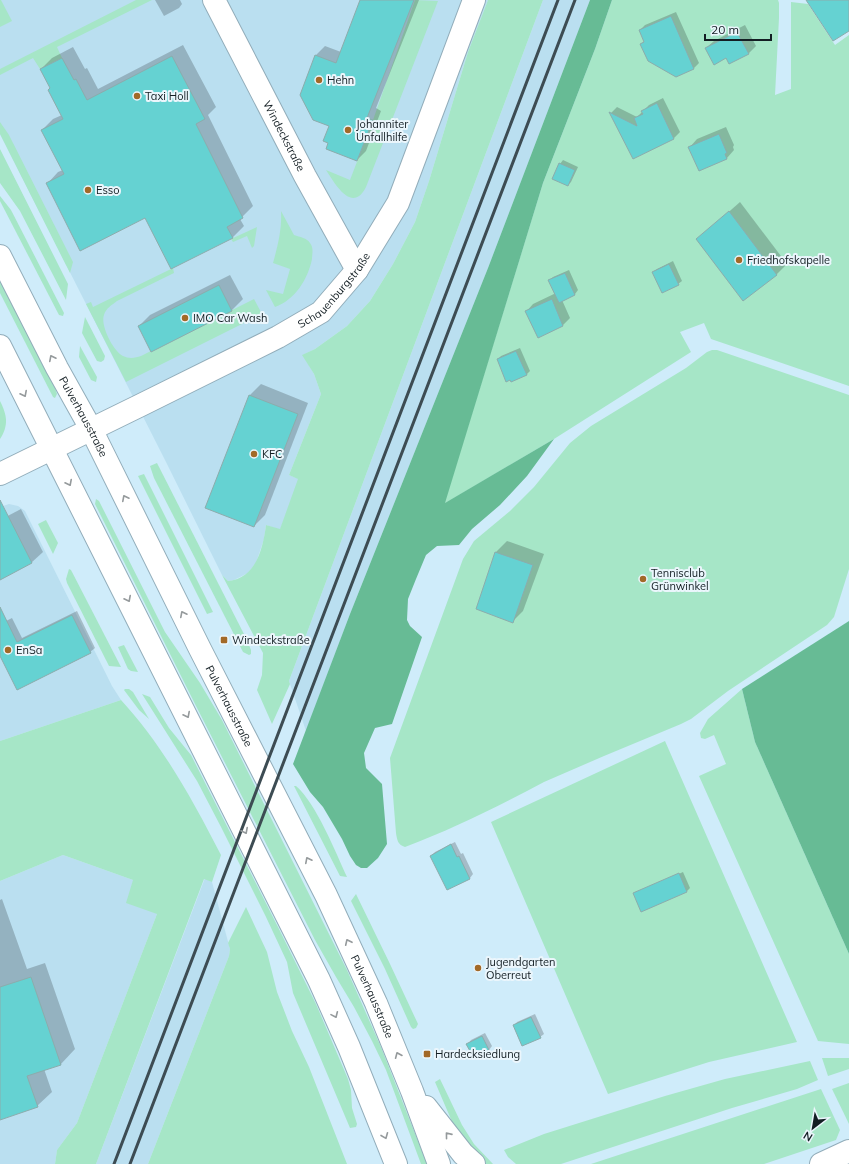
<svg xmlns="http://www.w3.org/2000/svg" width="849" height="1164" viewBox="0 0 849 1164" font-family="Mulish,sans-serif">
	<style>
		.built { fill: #badff0 }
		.green { fill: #a6e6c7 }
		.forest { fill: #67bb95 }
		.shadow { fill: #0003 }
		.building { fill: #65d2d2; stroke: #8cacac }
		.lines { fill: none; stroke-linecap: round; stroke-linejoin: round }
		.minor-casing { stroke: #92adba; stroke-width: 24 }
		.major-casing { stroke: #92adba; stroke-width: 24 }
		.minor { stroke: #fff; stroke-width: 22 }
		.major { stroke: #fff; stroke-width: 22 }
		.rail { stroke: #3d4c53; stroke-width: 3 }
		.oneway { stroke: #959a9c }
		.poi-dot { fill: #a26927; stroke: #ebf6fc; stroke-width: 1.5 }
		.labels { text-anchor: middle; stroke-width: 4; stroke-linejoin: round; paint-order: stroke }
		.poi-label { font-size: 11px; fill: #131e23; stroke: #ebf6fc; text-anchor: start }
		.street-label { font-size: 11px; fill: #131e23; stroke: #ebf6fc }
	</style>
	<rect width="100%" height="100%" fill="#cfecfa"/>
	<g class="built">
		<path d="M 0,0 L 488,0 L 468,52 L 429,181 L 415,222 L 393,264 L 370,301 L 347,326 L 315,349 L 303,355 L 314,374 L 321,394 L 289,475 L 299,479 L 280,530 L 266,525 L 264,539 L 256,563 L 248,573 L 234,580 L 228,581 L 222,575 L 166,462 L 0,134 Z"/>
		<path d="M 543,0 L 590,0 L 488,268 L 350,614 L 306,731 L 289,681 Z"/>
		<path d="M 9,504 L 18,506 L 25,511 L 112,686 L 121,700 L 0,741 L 0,507 Z"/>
		<path d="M 63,855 L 133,880 L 157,914 L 77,1123 L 57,1150 L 55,1164 L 0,1164 L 0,881 Z"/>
		<path d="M 205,878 L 212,882 L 230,949 L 229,956 L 148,1164 L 96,1164 Z"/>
	</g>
	<g class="green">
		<path d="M 0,0 L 1,0 L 12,21 L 0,27 Z"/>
		<path d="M 136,0 L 152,0 L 57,47 L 62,58 L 40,69 L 33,58 L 0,75 L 0,69 Z"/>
		<path d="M 415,0 L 438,1 L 366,187 C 352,215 334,182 326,170 L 350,180 L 373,120 Z"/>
		<path d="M 488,0 L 543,0 L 289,681 L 290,684 L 272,724 L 257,690 L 262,675 L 263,653 L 222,575 L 228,581 C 256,579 263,548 266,525 L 280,529 L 298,479 L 289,475 L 321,394 L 314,374 L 302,355 L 315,349 L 347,326 L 370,301 L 393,264 L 415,222 L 429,181 L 468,52 Z"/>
		<path d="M 612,0 L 778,0 L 779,3 L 779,18 L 775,95 L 791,89 L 791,2 L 808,4 L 835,45 L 849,35 L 849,386 L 711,339 L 704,323 L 680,332 L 691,352 L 554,439 L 444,504 L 543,183 L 595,49 Z"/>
		<path d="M 0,122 L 9,135 L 73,262 L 70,273 L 0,134 Z"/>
		<path d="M 0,149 L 68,284 L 66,300 L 20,211 L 0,183 Z"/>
		<path d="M 0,196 L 11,210 L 64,313 L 63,316 L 59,315 L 0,201 Z"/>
		<path d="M 281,211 L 294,235 C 300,237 307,238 310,243 C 314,248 312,254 312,259 C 308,279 295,300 275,307 L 266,290 L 283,294 L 290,269 L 273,263 C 278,245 282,229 281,211 Z"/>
		<path d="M 257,227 L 254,246 L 252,248 L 247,236 L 233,242 L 231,239 Z"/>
		<path d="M 173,268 L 174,273 L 117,301 C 112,305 106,308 104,315 C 100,325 113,351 123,356 C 129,359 135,358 141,356 L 254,299 L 262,314 L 126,382 L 86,304 L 91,302 L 93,307 Z"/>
		<path d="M 0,280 L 55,388 L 57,394 L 55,398 L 53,397 L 0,293 Z"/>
		<path d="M 85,317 L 105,356 L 104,360 L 101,362 L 97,361 L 82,333 Z"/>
		<path d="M 80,346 L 97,377 L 96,382 L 91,380 L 79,357 Z"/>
		<path d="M 712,350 L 717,350 L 849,395 L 849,569 L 834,617 L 827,625 L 728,691 L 691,719 L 681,724 L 604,756 L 544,782 L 493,765 L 544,782 C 499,806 453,829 405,847 C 398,845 397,840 396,833 L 390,758 L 463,559 L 474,541 L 510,511 L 534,487 L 570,443 L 591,426 L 686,368 L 707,352 Z"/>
		<path d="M 0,401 C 7,415 9,425 0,439 Z"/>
		<path d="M 157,463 L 247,640 L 251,650 L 251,654 L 249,655 L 243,652 L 154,478 L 150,466 Z"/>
		<path d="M 144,474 L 213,612 L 207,614 L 138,476 Z"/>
		<path d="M 96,499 L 99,501 L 165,632 L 200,683 L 222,720 L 347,970 L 381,1047 L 427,1164 L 421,1164 L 386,1070 L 372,1041 L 354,1007 L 336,977 L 315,940 L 195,704 L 95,504 Z"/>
		<path d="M 46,520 L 58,543 L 53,554 L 38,524 Z"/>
		<path d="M 69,569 L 71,570 L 121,667 L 109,666 L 67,583 L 66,579 Z"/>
		<path d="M 124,645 L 138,672 L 131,671 L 128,669 L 118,647 Z"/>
		<path d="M 125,689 L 129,689 L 133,692 L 149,719 L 139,710 L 124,690 Z"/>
		<path d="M 742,689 L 755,742 L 849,954 L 849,1044 L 818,1041 L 699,776 L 726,764 L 714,735 L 705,739 L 701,738 L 700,733 L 708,719 Z"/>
		<path d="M 142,694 L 150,697 L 169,728 L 191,755 L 280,931 L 316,1004 L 348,1079 L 351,1090 L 352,1108 L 357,1124 L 356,1127 L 350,1128 L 293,993 L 287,962 L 266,917 L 221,827 L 197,781 Z"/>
		<path d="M 121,700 C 164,747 192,799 221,855 L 212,882 L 204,879 L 96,1164 L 55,1164 L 57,1150 L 77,1123 L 157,914 L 126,903 L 133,880 L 63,855 L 0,881 L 0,741 Z"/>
		<path d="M 665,741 L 797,1042 L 709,1062 L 608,1094 L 491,822 Z"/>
		<path d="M 294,786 L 296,786 C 316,803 336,853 347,877 L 340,876 Z"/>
		<path d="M 356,894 L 390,964 L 418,1024 L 416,1028 L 413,1029 L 411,1027 L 385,969 L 351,901 Z"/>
		<path d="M 246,907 L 267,952 L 277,992 L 292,1031 L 309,1067 L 347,1164 L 148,1164 L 229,956 L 230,949 L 228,943 Z"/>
		<path d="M 822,1058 L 849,1058 L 849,1069 L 828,1076 Z"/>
		<path d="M 810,1061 L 818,1080 L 797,1089 L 732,1108 L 561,1164 L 516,1164 L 508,1157 L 504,1150 L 544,1134 L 665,1096 L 725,1079 Z"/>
		<path d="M 440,1079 L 462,1125 L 474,1144 L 493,1164 L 484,1164 L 453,1124 L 435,1082 Z"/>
		<path d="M 849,1083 L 849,1124 L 832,1089 Z"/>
		<path d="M 821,1089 L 840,1130 L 836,1140 L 764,1164 L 591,1164 Z"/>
	</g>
	<g class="forest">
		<path d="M 590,0 L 612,0 L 595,49 L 543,183 L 445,503 L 554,439 L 527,476 L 500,505 L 472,529 L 459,545 L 437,546 L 426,555 L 416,579 L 408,599 L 407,620 L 410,626 L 422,637 L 392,724 L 375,728 L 364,753 L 366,768 L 382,784 L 387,844 L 378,858 L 367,868 L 361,868 L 356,865 L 350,856 L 342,839 L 323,807 L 310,792 L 293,764 L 350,614 L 488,268 Z"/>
		<path d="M 849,621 L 849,954 L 755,742 L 742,689 Z"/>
	</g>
	<g class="shadow">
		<path d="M 155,0 L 180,0 L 182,4 L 179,8 L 164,16 Z"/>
		<path d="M 361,0 L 419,0 L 376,108 L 381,111 L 366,151 L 357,160 L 330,126 L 301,95 L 316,55 L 325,46 L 341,52 Z"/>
		<path d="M 676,12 L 699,63 L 694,68 L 676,76 L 641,44 L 645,41 L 640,30 L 645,25 Z"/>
		<path d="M 745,25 L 756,46 L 749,53 L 730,63 L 727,57 L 706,48 L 714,41 Z"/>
		<path d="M 183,45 L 216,107 L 208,115 L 253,206 L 240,219 L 244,226 L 233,237 L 171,268 L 145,216 L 47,184 L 58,172 L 63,170 L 42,130 L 53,119 L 62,115 L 51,88 L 41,69 L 52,58 L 73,47 L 85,69 L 87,68 L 98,89 Z"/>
		<path d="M 663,98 L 680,132 L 674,138 L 634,158 L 611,113 L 617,107 L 637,117 L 649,105 Z"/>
		<path d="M 726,127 L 734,145 L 733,147 L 734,150 L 727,158 L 699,170 L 690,147 L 697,139 Z"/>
		<path d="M 563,160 L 578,167 L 571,182 L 568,185 L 560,164 Z"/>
		<path d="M 740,202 L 787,264 L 777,274 L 743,300 L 697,240 Z"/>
		<path d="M 673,261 L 682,281 L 678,284 L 653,272 L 657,269 Z"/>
		<path d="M 569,270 L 578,290 L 575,294 L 562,300 L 570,318 L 563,325 L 538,337 L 526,312 L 533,304 L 556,293 L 550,280 L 553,277 Z"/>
		<path d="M 230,275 L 243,299 L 232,310 L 151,351 L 139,326 L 150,315 Z"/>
		<path d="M 520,348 L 530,371 L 526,375 L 498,359 L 501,356 Z"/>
		<path d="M 261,384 L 308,403 L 265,515 L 254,526 L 206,507 L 250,395 Z"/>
		<path d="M 21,509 L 43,552 L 31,563 L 0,578 L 0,520 Z"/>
		<path d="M 507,541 L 544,554 L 523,611 L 512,622 L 477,608 L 496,552 Z"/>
		<path d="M 77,611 L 95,648 L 90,652 L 0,654 L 0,624 L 12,618 L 22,638 Z"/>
		<path d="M 455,842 L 461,854 L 463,853 L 473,874 L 470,878 L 447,889 L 431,856 L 435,852 Z"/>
		<path d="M 683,872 L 690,888 L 687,891 L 634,894 L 637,891 L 637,893 Z"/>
		<path d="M 2,899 L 27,969 L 45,963 L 75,1049 L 61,1064 L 44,1069 L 52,1092 L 37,1106 L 0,1119 L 0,900 Z"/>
		<path d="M 535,1014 L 544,1034 L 540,1037 L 514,1026 L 517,1022 Z"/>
		<path d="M 485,1033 L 492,1046 L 489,1050 L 468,1044 L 471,1040 Z"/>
	</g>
	<g class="building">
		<path d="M 360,0 L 414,0 L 367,118 L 373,120 L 357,161 L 326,149 L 328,143 L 323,141 L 329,126 L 313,120 L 300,95 L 315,55 L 336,63 Z"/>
		<path d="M 806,0 L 849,0 L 849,31 L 833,41 Z"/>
		<path d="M 671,16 L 694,69 L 676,77 L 648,61 L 640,44 L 644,42 L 639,30 Z"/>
		<path d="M 737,32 L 749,54 L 729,64 L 726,58 L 714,65 L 705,48 Z"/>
		<path d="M 172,56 L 205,119 L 196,124 L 243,218 L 227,227 L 233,238 L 171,269 L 145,218 L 80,251 L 46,183 L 64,174 L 41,130 L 63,119 L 48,90 L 50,88 L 40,69 L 62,58 L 74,80 L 76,79 L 87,100 Z"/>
		<path d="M 657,103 L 674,139 L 633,159 L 609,112 L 637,126 L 634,118 L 643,114 L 641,111 Z"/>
		<path d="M 719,134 L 727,153 L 725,154 L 727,159 L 699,171 L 688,147 Z"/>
		<path d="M 559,163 L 575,170 L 568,186 L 552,179 Z"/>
		<path d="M 729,211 L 777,275 L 743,301 L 696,239 Z"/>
		<path d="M 669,264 L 679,285 L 662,293 L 652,272 Z"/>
		<path d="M 565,273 L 575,295 L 559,303 L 548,280 Z"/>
		<path d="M 219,285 L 232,311 L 151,352 L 138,326 Z"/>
		<path d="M 552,299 L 563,326 L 538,338 L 525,311 Z"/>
		<path d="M 516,351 L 527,375 L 511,382 L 510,380 L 506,382 L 497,359 Z"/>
		<path d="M 249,395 L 298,414 L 254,527 L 205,508 Z"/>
		<path d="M 0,500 L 32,563 L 0,580 Z"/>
		<path d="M 495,552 L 533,565 L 513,623 L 476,609 Z"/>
		<path d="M 0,607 L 17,642 L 72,615 L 91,653 L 17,690 L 0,656 Z"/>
		<path d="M 451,844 L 457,857 L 459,856 L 470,879 L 447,890 L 430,856 Z"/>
		<path d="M 679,873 L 687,892 L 641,912 L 633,893 Z"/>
		<path d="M 31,977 L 61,1065 L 27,1076 L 38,1107 L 0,1120 L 0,987 Z"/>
		<path d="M 531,1017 L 541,1038 L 522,1046 L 513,1025 Z"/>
		<path d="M 482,1036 L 489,1050 L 474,1058 L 466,1044 Z"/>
	</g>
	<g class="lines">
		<g class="minor-casing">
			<g id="minor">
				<path id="s1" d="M 214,0 L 305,176 L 357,270"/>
				<path id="s2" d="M 0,474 L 141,405 L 278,337 L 321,312 L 357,270 L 398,203 L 474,0"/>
				<path d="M 821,1164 L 849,1151"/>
			</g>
		</g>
		<g class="major-casing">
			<g id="major">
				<path id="s3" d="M 0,256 L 57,368 L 91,429 L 200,649 L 326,895 L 376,1003 L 412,1091 L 439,1164"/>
				<path d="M 0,346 L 319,980 L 349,1047 L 396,1164"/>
				<path d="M 426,1107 L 463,1154 L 474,1164"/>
			</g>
		</g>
		<use href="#minor" class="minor"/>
		<use href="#major" class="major"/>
		<g class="rail">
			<path d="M 114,1164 L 558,0"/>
			<path d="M 130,1164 L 575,0"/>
		</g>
	</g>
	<defs><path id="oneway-chevron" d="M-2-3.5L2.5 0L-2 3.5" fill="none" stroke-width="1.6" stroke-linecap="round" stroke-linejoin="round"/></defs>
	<g class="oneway">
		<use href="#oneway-chevron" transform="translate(52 358) rotate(-117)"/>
		<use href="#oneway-chevron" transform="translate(24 394) rotate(63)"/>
		<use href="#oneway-chevron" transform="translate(69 483) rotate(63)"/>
		<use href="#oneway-chevron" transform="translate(125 498) rotate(-117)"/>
		<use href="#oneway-chevron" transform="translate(128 599) rotate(63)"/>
		<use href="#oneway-chevron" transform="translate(183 614) rotate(-117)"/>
		<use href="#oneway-chevron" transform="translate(187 715) rotate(63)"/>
		<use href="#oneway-chevron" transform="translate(245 831) rotate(63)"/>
		<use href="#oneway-chevron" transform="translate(308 860) rotate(-117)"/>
		<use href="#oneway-chevron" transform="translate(348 942) rotate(-115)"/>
		<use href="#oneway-chevron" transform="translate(335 1015) rotate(66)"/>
		<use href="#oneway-chevron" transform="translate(398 1055) rotate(-113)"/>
		<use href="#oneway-chevron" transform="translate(448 1135) rotate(-129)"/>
		<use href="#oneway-chevron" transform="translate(385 1136) rotate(68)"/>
	</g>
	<g class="poi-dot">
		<circle cx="319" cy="80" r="4"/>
		<circle cx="137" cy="96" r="4"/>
		<circle cx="348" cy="130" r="4"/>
		<circle cx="88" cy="190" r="4"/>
		<circle cx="739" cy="260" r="4"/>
		<circle cx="185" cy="318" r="4"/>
		<circle cx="254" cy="454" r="4"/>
		<circle cx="643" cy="579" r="4"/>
		<rect x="220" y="636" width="8" height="8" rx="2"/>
		<circle cx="8" cy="650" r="4"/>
		<circle cx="478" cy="968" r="4"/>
		<rect x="423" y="1050" width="8" height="8" rx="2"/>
	</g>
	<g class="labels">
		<g class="poi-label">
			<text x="327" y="84">Hehn</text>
			<text x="145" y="100">Taxi Holl</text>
			<text x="356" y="128">Johanniter<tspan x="356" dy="13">Unfallhilfe</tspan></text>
			<text x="96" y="194">Esso</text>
			<text x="747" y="264">Friedhofskapelle</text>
			<text x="193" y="322">IMO Car Wash</text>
			<text x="262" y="458">KFC</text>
			<text x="651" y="577">Tennisclub<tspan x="651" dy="13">Grünwinkel</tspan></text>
			<text x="232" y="644">Windeckstraße</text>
			<text x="16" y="654">EnSa</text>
			<text x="486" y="966">Jugendgarten<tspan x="486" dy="13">Oberreut</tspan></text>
			<text x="435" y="1058">Hardecksiedlung</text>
		</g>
		<g class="street-label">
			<text dy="4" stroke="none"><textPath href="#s1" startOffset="153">Windeckstraße</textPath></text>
			<text dy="4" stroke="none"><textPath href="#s2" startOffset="384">Schauenburgstraße</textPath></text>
			<text dy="4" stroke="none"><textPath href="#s3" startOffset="181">Pulverhausstraße</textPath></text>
			<text dy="4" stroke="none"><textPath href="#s3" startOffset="505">Pulverhausstraße</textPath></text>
			<text dy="4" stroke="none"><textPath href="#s3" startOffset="829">Pulverhausstraße</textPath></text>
		</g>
	</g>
	<g transform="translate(813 1128) rotate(211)" stroke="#ebf6fc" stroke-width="3" paint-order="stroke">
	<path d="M0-3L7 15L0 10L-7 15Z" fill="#131e23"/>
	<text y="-6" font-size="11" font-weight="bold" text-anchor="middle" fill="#131e23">N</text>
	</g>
	<path d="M705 34v6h66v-6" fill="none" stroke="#131e23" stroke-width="2"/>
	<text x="711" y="34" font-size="12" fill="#131e23" stroke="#ebf6fc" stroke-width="3" paint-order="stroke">20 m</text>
</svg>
